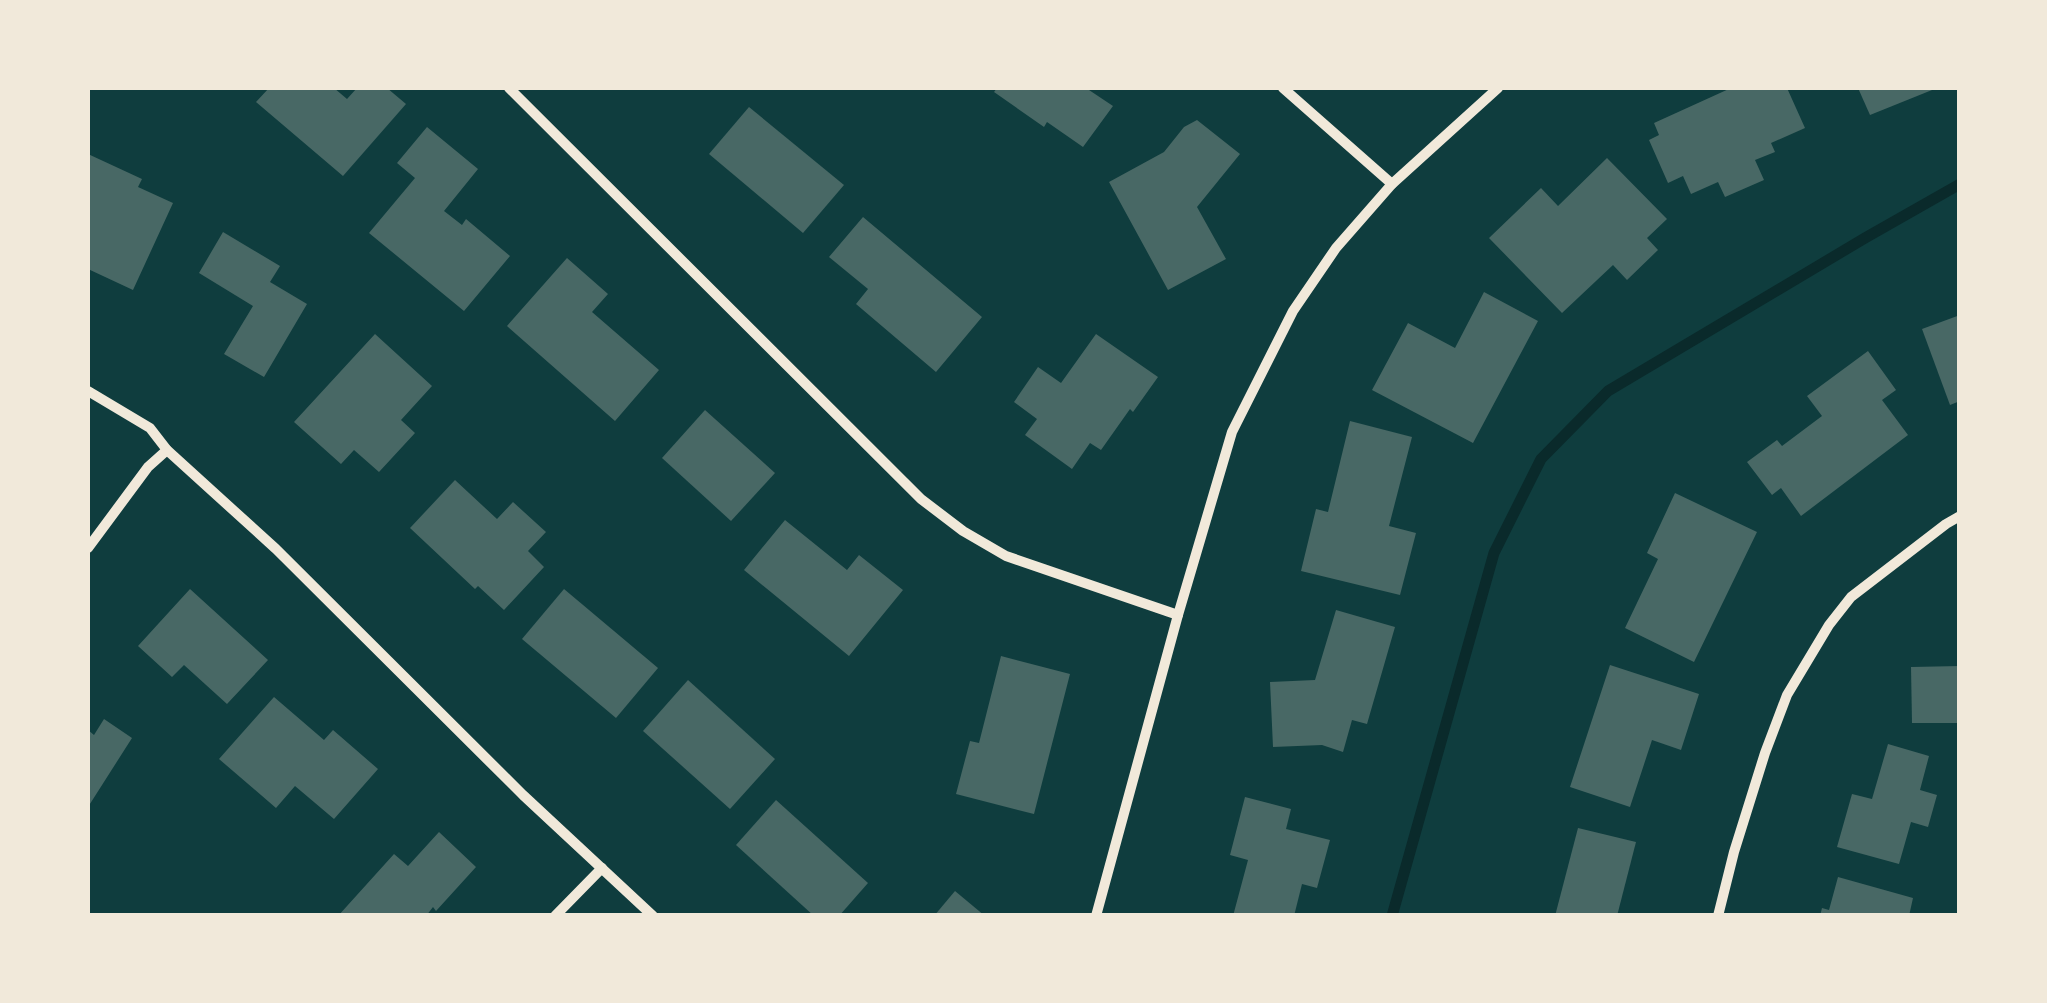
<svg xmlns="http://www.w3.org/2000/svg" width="2047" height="1003" viewBox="0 0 2047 1003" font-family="'Golos Text',sans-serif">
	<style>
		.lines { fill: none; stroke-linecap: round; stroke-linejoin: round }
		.stream { stroke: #0a2a2b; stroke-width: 11 }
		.building { fill: #486865 }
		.minor { stroke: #f1e9da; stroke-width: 10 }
	</style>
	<rect width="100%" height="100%" fill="#0f3d3e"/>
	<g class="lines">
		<path class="stream" d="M 1392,916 L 1494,553 L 1541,459 L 1608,391 L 1865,238 L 1960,184"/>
	</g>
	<g class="building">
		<path d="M 269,88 L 334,88 L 347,99 L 357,88 L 387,88 L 406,104 L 343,176 L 256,102 Z"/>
		<path d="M 997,88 L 1086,88 L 1113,106 L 1083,147 L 1047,122 L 1044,127 L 994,92 Z"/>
		<path d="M 1731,88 L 1787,88 L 1805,128 L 1771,143 L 1775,152 L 1755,160 L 1764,180 L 1725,197 L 1718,182 L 1691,194 L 1683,176 L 1668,183 L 1649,140 L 1659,135 L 1654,123 Z"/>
		<path d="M 1858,88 L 1937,88 L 1870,115 Z"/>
		<path d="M 749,107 L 844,185 L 803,233 L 709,154 Z"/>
		<path d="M 1197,120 L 1240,154 L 1197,207 L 1226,259 L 1168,290 L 1109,182 L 1164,152 L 1184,127 Z"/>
		<path d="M 427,127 L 478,169 L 444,211 L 462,225 L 466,219 L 510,256 L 464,311 L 369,233 L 415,178 L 397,163 Z"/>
		<path d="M 88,154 L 142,179 L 138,187 L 173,203 L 133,290 L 88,269 Z"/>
		<path d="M 1607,158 L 1667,219 L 1647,238 L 1658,250 L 1627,280 L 1613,265 L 1562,313 L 1489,238 L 1541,188 L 1558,206 Z"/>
		<path d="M 863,217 L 982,317 L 936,372 L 856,304 L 868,289 L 829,257 Z"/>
		<path d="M 223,232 L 280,266 L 270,282 L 307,304 L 264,377 L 224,354 L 253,306 L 199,273 Z"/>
		<path d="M 567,258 L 608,294 L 592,312 L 659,370 L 615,421 L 507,326 Z"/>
		<path d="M 1484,292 L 1538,321 L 1473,443 L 1372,390 L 1408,323 L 1455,348 Z"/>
		<path d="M 1960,315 L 1960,401 L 1950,405 L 1922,329 Z"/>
		<path d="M 375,334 L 432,386 L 401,420 L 415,433 L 379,472 L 354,450 L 341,464 L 294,422 Z"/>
		<path d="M 1096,334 L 1158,377 L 1133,412 L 1130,409 L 1101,450 L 1090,443 L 1072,469 L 1025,435 L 1037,419 L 1014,402 L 1038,367 L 1061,383 Z"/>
		<path d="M 1868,351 L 1896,390 L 1882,400 L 1908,435 L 1801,516 L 1781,488 L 1772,495 L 1747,462 L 1777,440 L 1782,446 L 1822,416 L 1807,396 Z"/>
		<path d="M 705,410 L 775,473 L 731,521 L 662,458 Z"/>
		<path d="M 1350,421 L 1412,437 L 1389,526 L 1416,533 L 1400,595 L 1301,571 L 1316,509 L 1328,512 Z"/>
		<path d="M 455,480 L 497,519 L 513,502 L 546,532 L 528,551 L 544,567 L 504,610 L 478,586 L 475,589 L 410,528 Z"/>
		<path d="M 1675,493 L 1757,532 L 1694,662 L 1625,628 L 1658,559 L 1647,553 Z"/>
		<path d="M 785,520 L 847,570 L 859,555 L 903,590 L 849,656 L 744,570 Z"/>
		<path d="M 190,589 L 268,660 L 227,704 L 184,665 L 172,677 L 138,646 Z"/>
		<path d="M 564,589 L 658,668 L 616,718 L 522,639 Z"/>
		<path d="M 1336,610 L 1395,627 L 1367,724 L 1352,720 L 1343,752 L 1322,745 L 1273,747 L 1270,682 L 1315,680 Z"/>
		<path d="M 1001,656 L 1070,674 L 1034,814 L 956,794 L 970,741 L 979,743 Z"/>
		<path d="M 1610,665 L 1699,694 L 1681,750 L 1652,740 L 1630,807 L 1570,787 Z"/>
		<path d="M 1960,666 L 1960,723 L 1912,723 L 1911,667 Z"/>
		<path d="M 688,680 L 775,759 L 730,809 L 643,731 Z"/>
		<path d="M 274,697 L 324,740 L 333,730 L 378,769 L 334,819 L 295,786 L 276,808 L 219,759 Z"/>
		<path d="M 104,719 L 132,738 L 88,807 L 88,730 L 94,735 Z"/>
		<path d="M 1888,744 L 1929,756 L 1920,790 L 1937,795 L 1928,827 L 1911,822 L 1899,864 L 1837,847 L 1852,794 L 1872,799 Z"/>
		<path d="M 1245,797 L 1291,809 L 1286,829 L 1330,840 L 1317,888 L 1302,884 L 1294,916 L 1233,916 L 1248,860 L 1230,855 Z"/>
		<path d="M 776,800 L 868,883 L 839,916 L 814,916 L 736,845 Z"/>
		<path d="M 1578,828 L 1636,842 L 1617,916 L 1555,916 Z"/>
		<path d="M 439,832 L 476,867 L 436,911 L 433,907 L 426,916 L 338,916 L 394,854 L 408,866 Z"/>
		<path d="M 1838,877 L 1913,898 L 1909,916 L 1820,916 L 1822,908 L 1829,910 Z"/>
		<path d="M 955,891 L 985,916 L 934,916 Z"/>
	</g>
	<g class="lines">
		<g class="minor">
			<path d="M 509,88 L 921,499 L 963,531 L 1006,556 L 1178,615"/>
			<path d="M 1283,88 L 1392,184"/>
			<path d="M 88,391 L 150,428 L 167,450 L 276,549 L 523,795 L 653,916"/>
			<path d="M 88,548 L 148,467 L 167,450"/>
			<path d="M 555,916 L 602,868"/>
			<path d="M 1096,916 L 1178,615 L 1232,432 L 1293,311 L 1336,248 L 1392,184 L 1498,88"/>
			<path d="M 1718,916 L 1734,852 L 1765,753 L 1787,695 L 1829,625 L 1851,597 L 1946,524 L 1960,516"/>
		</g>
	</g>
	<rect width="2047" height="1003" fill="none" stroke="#f1e9da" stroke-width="180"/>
</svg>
